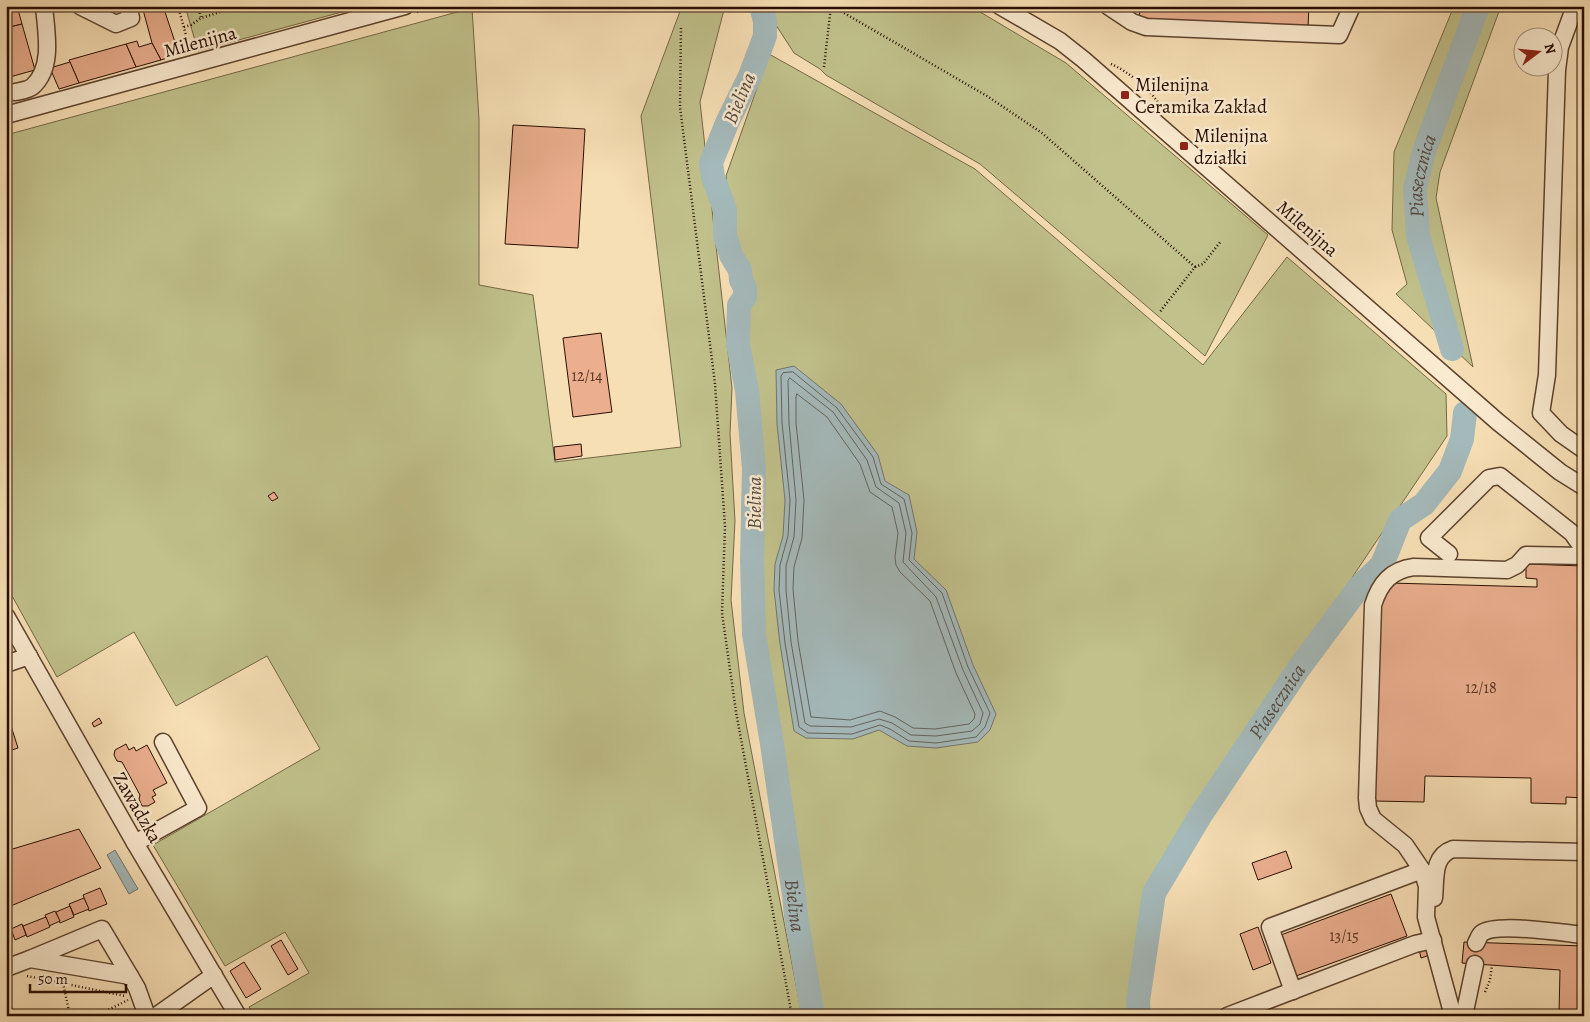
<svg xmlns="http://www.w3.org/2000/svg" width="1590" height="1022" viewBox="0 0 1590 1022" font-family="Alegreya,serif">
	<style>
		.green { fill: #c1c18b; stroke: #756746 }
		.water { fill: #a4b9ba; stroke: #737470 }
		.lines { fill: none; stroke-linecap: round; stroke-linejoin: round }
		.shore { stroke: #66635d; stroke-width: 1 }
		.river { stroke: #a4b9ba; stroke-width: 24 }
		.building { fill: #ebaf8f; stroke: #290d00 }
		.minor-casing { stroke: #5c422d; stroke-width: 19 }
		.path { stroke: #290d00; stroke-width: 2.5; stroke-dasharray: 1 2.5; stroke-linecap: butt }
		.minor { stroke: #faeacf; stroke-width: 16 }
		.poi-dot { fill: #8f2418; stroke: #faeacf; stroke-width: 2 }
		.labels { text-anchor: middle; stroke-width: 5; stroke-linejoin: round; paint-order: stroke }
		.number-label { font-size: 16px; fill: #5a3624 }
		.street-label { font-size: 19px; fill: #290d00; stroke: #faeacf }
		.poi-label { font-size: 19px; fill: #290d00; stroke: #faeacf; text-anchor: start }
		.water-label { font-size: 20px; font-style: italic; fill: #544941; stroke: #faeacf }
	</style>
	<rect width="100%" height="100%" fill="#f7dfb5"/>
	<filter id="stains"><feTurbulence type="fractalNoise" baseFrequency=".004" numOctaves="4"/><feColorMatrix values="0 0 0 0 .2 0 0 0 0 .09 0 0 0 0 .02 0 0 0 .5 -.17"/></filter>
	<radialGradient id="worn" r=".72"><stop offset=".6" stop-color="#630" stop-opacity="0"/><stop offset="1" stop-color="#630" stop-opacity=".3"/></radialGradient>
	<g class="green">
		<path d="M 185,6 L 364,6 L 198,51 Z"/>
		<path d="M 682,6 L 725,6 L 700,102 L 732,388 L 730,434 L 735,521 L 731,600 L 744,713 L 802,1016 L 254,1016 L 249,1007 L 309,973 L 285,932 L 225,966 L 153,845 L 320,749 L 267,656 L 176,706 L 134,632 L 57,677 L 6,585 L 6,135 L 472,8 L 479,119 L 479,285 L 533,295 L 555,462 L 681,447 L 641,116 Z"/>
		<path d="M 774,6 L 970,6 L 1066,63 L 1268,235 L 1205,356 L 980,164 L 826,75 L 820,69 L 794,53 L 774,22 Z"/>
		<path d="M 1454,6 L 1501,6 L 1440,172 L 1436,198 L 1473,367 L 1396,294 L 1407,284 L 1392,230 L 1394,152 Z"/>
		<path d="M 769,54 L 975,169 L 1203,365 L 1287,257 L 1446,394 L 1447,436 L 1205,797 L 1151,892 L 1136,1000 L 1137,1016 L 816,1016 L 798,916 L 759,633 L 759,467 L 726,176 Z"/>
	</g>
	<g class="water">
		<path d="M 794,366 L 841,404 L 878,455 L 885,481 L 909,495 L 917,532 L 914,559 L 946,590 L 973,665 L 996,714 L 990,730 L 978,742 L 936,748 L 907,746 L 879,730 L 853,739 L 806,738 L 794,731 L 780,644 L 774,590 L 775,564 L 783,536 L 785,500 L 777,424 L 776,370 Z"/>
		<path d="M 115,850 L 138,889 L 129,894 L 107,855 Z"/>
	</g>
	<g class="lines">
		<g class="shore">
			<path d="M 793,372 L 837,408 L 873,457 L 881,484 L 904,499 L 912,533 L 909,560 L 942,593 L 968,667 L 990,713 L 985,727 L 976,737 L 936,743 L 909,741 L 890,729 L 880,725 L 852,734 L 808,733 L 799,727 L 785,643 L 779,590 L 780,565 L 788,536 L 790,500 L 782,423 L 781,376 L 783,373 Z"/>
			<path d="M 790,378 L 833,412 L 867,460 L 876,487 L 899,503 L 906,533 L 903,562 L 936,597 L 963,670 L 983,713 L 980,724 L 972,731 L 936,736 L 911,735 L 892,723 L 879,719 L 851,727 L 810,726 L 805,723 L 791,642 L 786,590 L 786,566 L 794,537 L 796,500 L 789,423 L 788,381 Z"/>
			<path d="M 797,394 L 827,417 L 860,464 L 870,492 L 892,507 L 898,533 L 895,557 L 896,565 L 900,572 L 930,601 L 956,673 L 975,714 L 974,719 L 969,724 L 935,729 L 913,728 L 895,717 L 880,711 L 850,720 L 811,717 L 798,641 L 793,589 L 794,567 L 802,538 L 804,500 L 796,423 L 796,397 Z"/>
		</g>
		<g class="river">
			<path id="s1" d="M 761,6 L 765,21 L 765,36 L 750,76 L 727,123 L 711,163 L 713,177 L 725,210 L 725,235 L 731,255 L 740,270 L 741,280 L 745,288 L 745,297 L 739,305 L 738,344 L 747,391 L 754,468 L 752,560 L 754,634 L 772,744 L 794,895 L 796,916 L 813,1016"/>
			<path id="s2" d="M 1452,349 L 1418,236 L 1415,189 L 1424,151 L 1478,6"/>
			<path id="s3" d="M 1139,1016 L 1138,1001 L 1154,893 L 1200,816 L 1299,668 L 1360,586 L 1382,565 L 1400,520 L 1424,504 L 1450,471 L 1462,439 L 1465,413"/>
		</g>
	</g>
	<g class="building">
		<path d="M 6,6 L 17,6 L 22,24 L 6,28 Z"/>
		<path d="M 142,6 L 163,6 L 179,54 L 161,60 L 152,43 Z"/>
		<path d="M 1140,6 L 1309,6 L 1308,27 L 1139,20 Z"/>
		<path d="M 22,24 L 35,70 L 6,78 L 6,28 Z"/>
		<path d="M 137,41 L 139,47 L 152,43 L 161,60 L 136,67 L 126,44 Z"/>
		<path d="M 126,44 L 136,67 L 79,83 L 69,60 Z"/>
		<path d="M 70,62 L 79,83 L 59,89 L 50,68 Z"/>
		<path d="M 513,125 L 585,129 L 578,248 L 505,244 Z"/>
		<path d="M 601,333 L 612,412 L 573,417 L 563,338 Z"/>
		<path d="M 581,444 L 582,456 L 555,460 L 554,447 Z"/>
		<path d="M 274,492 L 278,498 L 272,501 L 268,496 Z"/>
		<path d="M 1526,564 L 1584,566 L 1584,798 L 1566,797 L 1566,804 L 1531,803 L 1531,778 L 1425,776 L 1424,802 L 1374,801 L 1380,599 L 1390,583 L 1537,587 L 1537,579 L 1526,578 Z"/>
		<path d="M 6,710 L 18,748 L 6,752 Z"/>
		<path d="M 99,718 L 102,723 L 94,727 L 92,723 Z"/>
		<path d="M 126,744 L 129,750 L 134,747 L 136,751 L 147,745 L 167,783 L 153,790 L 156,795 L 152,797 L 155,802 L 148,806 L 142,806 L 139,799 L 140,795 L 122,762 L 117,761 L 114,755 L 115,750 Z"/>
		<path d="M 79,829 L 101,868 L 6,908 L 6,851 Z"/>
		<path d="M 1286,851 L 1292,868 L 1258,880 L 1252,863 Z"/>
		<path d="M 100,888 L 107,904 L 89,911 L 83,895 Z"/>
		<path d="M 1391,894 L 1407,936 L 1296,976 L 1281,935 Z"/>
		<path d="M 84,898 L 89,909 L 74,915 L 69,904 Z"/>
		<path d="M 70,906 L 74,917 L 60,923 L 56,912 Z"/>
		<path d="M 55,911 L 60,921 L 49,926 L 45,915 Z"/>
		<path d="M 46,917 L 50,927 L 27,937 L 23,926 Z"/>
		<path d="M 22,924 L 26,935 L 15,940 L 11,929 Z"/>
		<path d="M 1258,927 L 1271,963 L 1253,970 L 1240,934 Z"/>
		<path d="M 281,940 L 298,969 L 288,975 L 271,946 Z"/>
		<path d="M 1464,942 L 1584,946 L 1582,1015 L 1559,1014 L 1560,970 L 1462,963 Z"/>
		<path d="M 1427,947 L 1430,955 L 1421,958 L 1419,949 Z"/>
		<path d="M 244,962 L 261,989 L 246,998 L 230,971 Z"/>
	</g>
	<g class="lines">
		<g class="minor-casing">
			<g id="minor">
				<path d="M 80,6 L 116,24 L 131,18 L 128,6"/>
				<path d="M 1000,6 L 1060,41 L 1084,60 L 1498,422 L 1560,472 L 1584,487"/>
				<path d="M 1108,6 L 1132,22 L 1146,27 L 1339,35 L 1352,6"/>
				<path d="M 1575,6 L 1560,47 L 1557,70 L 1547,375 L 1541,413 L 1561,434 L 1584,450"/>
				<path d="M 15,92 C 20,91 29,90 33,86 C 54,67 46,31 44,6"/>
				<path d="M 6,115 L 405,6"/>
				<path d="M 1449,554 L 1429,538 L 1489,478 L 1500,476 L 1572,533 L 1584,550"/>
				<path d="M 6,616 L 135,843 L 238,1016"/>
				<path d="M 6,664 L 29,656"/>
				<path d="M 135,843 L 198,808 L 163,742"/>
				<path d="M 1434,898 C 1436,879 1432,856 1453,849 L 1584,852"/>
				<path d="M 1476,943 C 1478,940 1479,935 1482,933 C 1497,922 1563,933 1584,935"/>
				<path d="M 30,959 L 102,929 L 130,976"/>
				<path d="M 6,968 L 30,959 L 130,976 L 137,988 L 147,1016"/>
				<path d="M 1293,991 L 1270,927 L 1422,870"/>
				<path d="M 156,1016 L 214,975"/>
				<path d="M 1227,1016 L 1415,944 L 1433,940"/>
				<path d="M 1453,1016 L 1426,917 L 1427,886 L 1422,870 L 1405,845 L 1373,819 L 1368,808 L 1367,798 L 1373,605 C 1380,583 1391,570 1414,567 L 1507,570 L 1517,565 L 1526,555 L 1584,556"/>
				<path d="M 1464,1016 L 1475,964"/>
			</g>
		</g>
		<g class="path">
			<path d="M 178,6 L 190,50"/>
			<path d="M 198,6 L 201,18"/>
			<path d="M 832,6 L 987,96 L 1042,133 L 1195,267 L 1159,313"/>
			<path d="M 417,12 L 439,6"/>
			<path d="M 184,27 L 191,25 L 201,18 L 239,6"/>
			<path d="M 681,28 L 680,107 L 715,384 L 725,526 L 722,613 L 736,712 L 792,1016"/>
			<path d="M 1111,64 C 1128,71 1152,91 1161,107"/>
			<path d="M 824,67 L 831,6"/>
			<path d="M 1195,267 L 1203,264 L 1221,241"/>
			<path d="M 27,976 L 125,996"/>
			<path d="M 63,983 L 70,1016"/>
			<path d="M 6,991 L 14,1016"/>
			<path d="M 1485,992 L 1490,980 L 1492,965"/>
			<path d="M 96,1016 L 128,1000"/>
		</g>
		<use href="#minor" class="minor"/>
	</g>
	<g class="poi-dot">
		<rect x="1120" y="90" width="10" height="10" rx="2.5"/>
		<rect x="1179" y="141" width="10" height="10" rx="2.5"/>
	</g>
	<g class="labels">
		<g class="number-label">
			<text x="587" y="381">12/14</text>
			<text x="1481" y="693">12/18</text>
			<text x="1344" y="941">13/15</text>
		</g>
		<g class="street-label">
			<text transform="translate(200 41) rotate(-15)" y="7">Milenijna</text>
			<text transform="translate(1308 228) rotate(41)" y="7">Milenijna</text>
			<text transform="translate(138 807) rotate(60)" y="7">Zawadzka</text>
		</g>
		<g class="poi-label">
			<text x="1135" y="91">Milenijna<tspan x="1135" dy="22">Ceramika Zakład</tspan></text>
			<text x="1194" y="142">Milenijna<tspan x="1194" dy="22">działki</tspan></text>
		</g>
		<g class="water-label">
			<text transform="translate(739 98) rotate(-67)" y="7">Bielina</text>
			<text dy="7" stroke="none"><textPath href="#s2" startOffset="179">Piasecznica</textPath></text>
			<text transform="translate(754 503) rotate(-90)" y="7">Bielina</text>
			<text dy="7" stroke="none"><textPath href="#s3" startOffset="352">Piasecznica</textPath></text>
			<text dy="7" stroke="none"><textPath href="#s1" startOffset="924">Bielina</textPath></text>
		</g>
	</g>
	<rect width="1590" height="1022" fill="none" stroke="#f7dfb5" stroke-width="25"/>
	<rect x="8" y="8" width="1575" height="1007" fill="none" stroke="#290d00" stroke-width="2.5"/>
	<rect x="12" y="12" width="1565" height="997" fill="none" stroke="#290d00"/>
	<g transform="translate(1538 52) rotate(74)"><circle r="24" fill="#faeacf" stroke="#a6927c"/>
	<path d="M0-4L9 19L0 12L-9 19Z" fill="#8f2418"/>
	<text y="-8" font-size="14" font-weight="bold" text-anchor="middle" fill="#290d00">N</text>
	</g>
	<path d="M30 984v8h96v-8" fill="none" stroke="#290d00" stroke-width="2.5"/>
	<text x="38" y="984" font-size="15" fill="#290d00" stroke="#faeacf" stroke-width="4" paint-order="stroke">50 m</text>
	<rect width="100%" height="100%" filter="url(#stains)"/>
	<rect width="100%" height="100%" fill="url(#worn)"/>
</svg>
